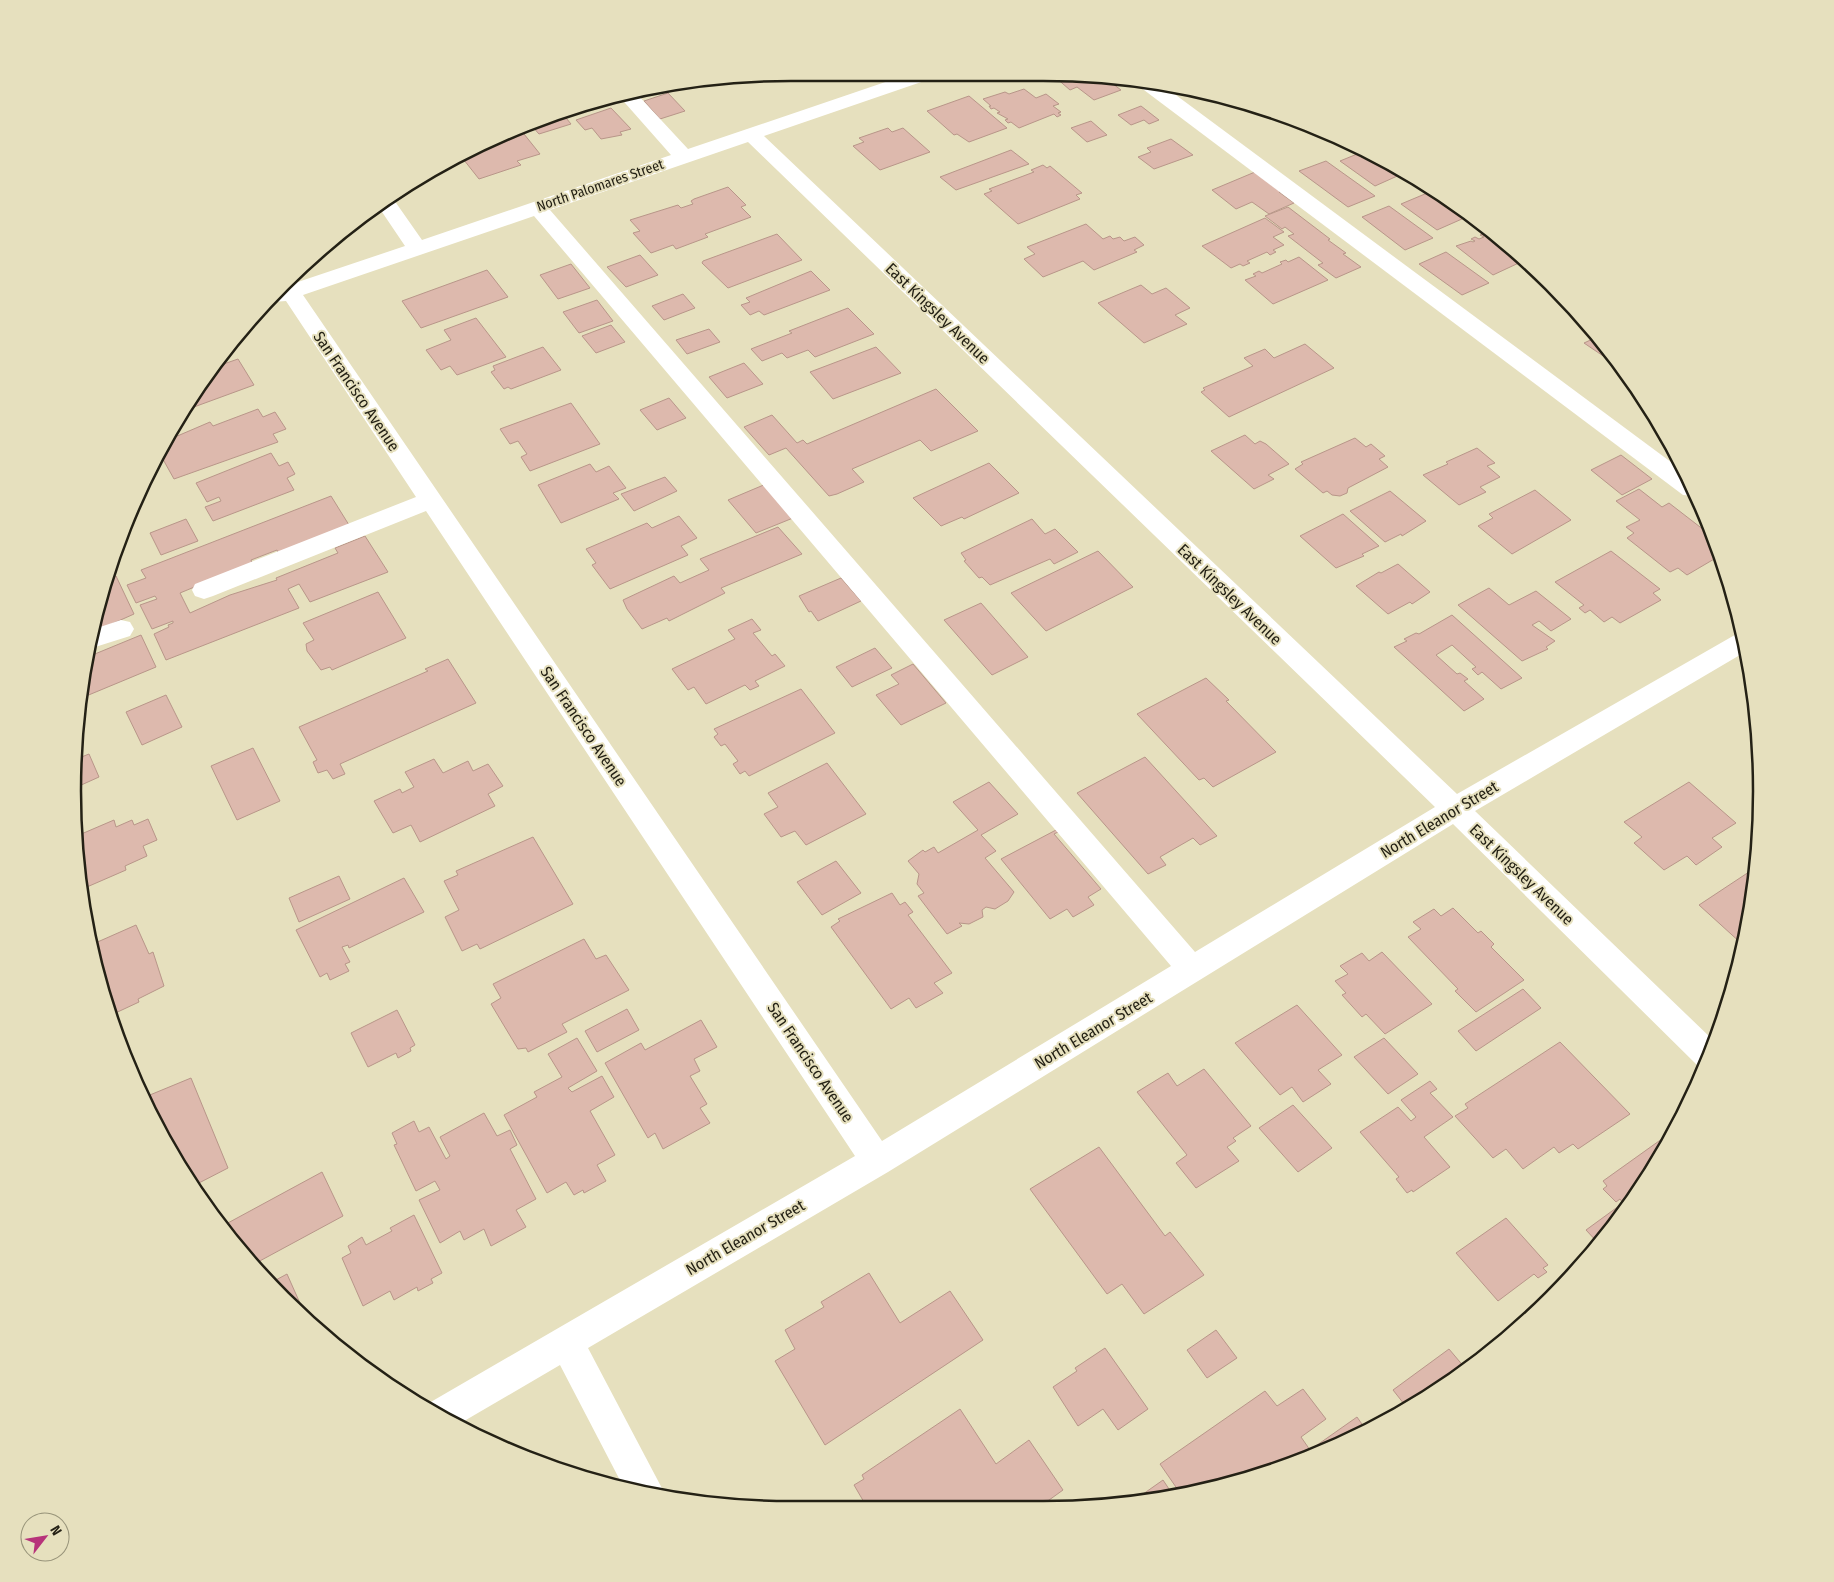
<svg xmlns="http://www.w3.org/2000/svg" width="1834" height="1582" viewBox="0 0 1834 1582" font-family="'Fira Sans Condensed',sans-serif">
	<style>
		.building { fill: #ddb9ad; stroke: #b89689 }
		.lines { fill: none; stroke-linecap: round; stroke-linejoin: round }
		.minor { fill: #fff; fill-rule: evenodd }
		.labels { text-anchor: middle; stroke-width: 4; stroke-linejoin: round; paint-order: stroke }
		.far-street-label { font-size: 14px; fill: #242115; stroke: #e6e0be }
		.street-label { font-size: 16px; fill: #242115; stroke: #e6e0be }
		.rim { fill: none; stroke: #242115; stroke-width: 2.5 }
	</style>
	<rect width="100%" height="100%" fill="#e6e0be"/>
	<g class="building">
		<path d="M 1055,77 L 1105,78 L 1121,90 L 1094,100 L 1077,87 L 1070,90 Z"/>
		<path d="M 1024,89 L 1036,98 L 1046,94 L 1059,104 L 1053,106 L 1061,112 L 1058,113 L 1061,115 L 1057,117 L 1054,114 L 1019,128 L 1011,122 L 1008,123 L 1005,120 L 1008,119 L 997,113 L 1000,112 L 994,108 L 991,109 L 989,106 L 991,106 L 983,99 L 1005,92 L 1009,94 Z"/>
		<path d="M 668,93 L 685,111 L 660,119 L 644,101 Z"/>
		<path d="M 969,96 L 1007,128 L 969,142 L 957,134 L 954,135 L 927,111 Z"/>
		<path d="M 1141,106 L 1159,120 L 1149,124 L 1144,120 L 1131,125 L 1118,115 Z"/>
		<path d="M 611,108 L 631,129 L 620,132 L 622,135 L 601,139 L 592,128 L 585,130 L 576,120 Z"/>
		<path d="M 562,113 L 571,124 L 539,134 L 531,125 Z"/>
		<path d="M 1091,121 L 1107,135 L 1087,142 L 1071,128 Z"/>
		<path d="M 888,128 L 892,132 L 903,128 L 930,152 L 880,170 L 853,146 L 864,142 L 859,138 Z"/>
		<path d="M 520,129 L 540,154 L 517,161 L 521,165 L 479,179 L 460,155 L 473,147 Z"/>
		<path d="M 1171,139 L 1193,155 L 1154,169 L 1138,157 L 1151,152 L 1147,148 Z"/>
		<path d="M 1011,150 L 1029,164 L 956,190 L 940,177 Z"/>
		<path d="M 1367,150 L 1404,173 L 1375,186 L 1340,161 Z"/>
		<path d="M 1326,161 L 1375,196 L 1348,207 L 1299,171 Z"/>
		<path d="M 1043,165 L 1047,168 L 1050,166 L 1082,193 L 1076,195 L 1080,199 L 1018,224 L 984,194 L 992,191 L 989,189 L 1034,172 L 1031,170 Z"/>
		<path d="M 1255,172 L 1281,192 L 1279,192 L 1294,203 L 1269,214 L 1252,202 L 1236,209 L 1212,190 Z"/>
		<path d="M 728,187 L 746,205 L 741,207 L 751,217 L 705,234 L 708,237 L 676,249 L 673,245 L 651,253 L 633,233 L 640,231 L 630,220 L 678,205 L 681,208 L 693,204 L 691,201 L 694,199 Z"/>
		<path d="M 1432,191 L 1471,215 L 1437,230 L 1401,204 Z"/>
		<path d="M 1389,206 L 1433,238 L 1405,250 L 1362,217 Z"/>
		<path d="M 1288,207 L 1330,239 L 1328,240 L 1346,253 L 1343,254 L 1361,267 L 1336,278 L 1318,265 L 1323,263 L 1288,236 L 1294,234 L 1285,227 L 1282,229 L 1265,216 Z"/>
		<path d="M 1265,218 L 1284,232 L 1273,237 L 1284,245 L 1273,250 L 1276,252 L 1270,255 L 1267,252 L 1247,261 L 1250,263 L 1243,266 L 1240,264 L 1231,268 L 1202,246 Z"/>
		<path d="M 1086,224 L 1103,239 L 1110,236 L 1113,239 L 1120,237 L 1124,241 L 1135,237 L 1144,245 L 1134,250 L 1137,252 L 1094,270 L 1083,261 L 1043,277 L 1024,259 L 1035,254 L 1027,247 Z"/>
		<path d="M 1491,231 L 1523,261 L 1493,275 L 1456,246 L 1471,241 L 1473,242 L 1475,241 L 1471,239 L 1475,237 L 1479,239 L 1484,237 L 1480,235 L 1486,233 L 1489,234 Z"/>
		<path d="M 777,234 L 802,260 L 728,288 L 702,263 L 703,261 Z"/>
		<path d="M 1446,252 L 1489,283 L 1462,295 L 1419,264 Z"/>
		<path d="M 640,255 L 658,275 L 626,287 L 607,267 Z"/>
		<path d="M 1299,257 L 1328,280 L 1273,304 L 1245,280 L 1256,276 L 1253,274 L 1259,271 L 1262,273 L 1282,264 L 1280,262 L 1286,260 L 1288,262 Z"/>
		<path d="M 571,264 L 590,288 L 558,299 L 540,275 Z"/>
		<path d="M 487,270 L 508,297 L 421,328 L 402,301 Z"/>
		<path d="M 811,271 L 830,290 L 764,315 L 759,311 L 750,315 L 741,305 L 750,302 L 746,298 Z"/>
		<path d="M 1141,285 L 1152,294 L 1166,288 L 1190,308 L 1175,315 L 1187,324 L 1144,343 L 1098,303 Z"/>
		<path d="M 683,294 L 695,308 L 664,320 L 652,306 Z"/>
		<path d="M 597,300 L 613,321 L 579,333 L 563,312 Z"/>
		<path d="M 848,308 L 874,334 L 815,357 L 808,350 L 787,358 L 782,353 L 762,361 L 751,349 L 792,333 L 789,331 Z"/>
		<path d="M 476,318 L 506,357 L 457,375 L 450,366 L 441,370 L 426,350 L 451,340 L 444,330 Z"/>
		<path d="M 611,325 L 625,342 L 596,353 L 582,336 Z"/>
		<path d="M 709,329 L 720,342 L 687,354 L 676,340 Z"/>
		<path d="M 1597,337 L 1618,366 L 1584,343 Z"/>
		<path d="M 1305,344 L 1334,368 L 1229,417 L 1201,392 L 1205,390 L 1203,388 L 1253,366 L 1244,358 L 1265,349 L 1274,358 Z"/>
		<path d="M 543,347 L 561,370 L 511,389 L 508,387 L 504,389 L 491,372 L 495,370 L 493,366 Z"/>
		<path d="M 876,347 L 901,373 L 833,399 L 810,372 Z"/>
		<path d="M 238,359 L 254,385 L 183,411 L 194,392 L 215,367 Z"/>
		<path d="M 744,363 L 763,384 L 727,398 L 709,377 Z"/>
		<path d="M 936,389 L 978,431 L 931,451 L 920,440 L 852,469 L 864,482 L 837,494 L 829,496 L 786,448 L 769,455 L 744,427 L 772,415 L 797,443 L 803,440 L 807,444 Z"/>
		<path d="M 669,398 L 686,418 L 657,430 L 640,410 Z"/>
		<path d="M 571,403 L 600,444 L 530,471 L 521,457 L 527,454 L 518,441 L 510,444 L 500,429 Z"/>
		<path d="M 258,409 L 263,417 L 275,412 L 286,429 L 273,434 L 278,442 L 174,479 L 160,454 L 168,440 L 210,422 L 213,426 Z"/>
		<path d="M 1245,435 L 1255,444 L 1260,441 L 1266,444 L 1289,464 L 1268,475 L 1274,479 L 1254,489 L 1211,451 Z"/>
		<path d="M 1355,438 L 1366,447 L 1371,444 L 1385,456 L 1379,459 L 1388,467 L 1348,488 L 1347,493 L 1340,496 L 1332,495 L 1327,491 L 1323,493 L 1295,469 L 1303,464 L 1301,462 Z"/>
		<path d="M 1477,448 L 1495,463 L 1487,466 L 1500,477 L 1480,487 L 1486,492 L 1459,505 L 1423,475 L 1448,464 L 1446,462 Z"/>
		<path d="M 271,453 L 279,466 L 288,462 L 295,474 L 287,478 L 294,490 L 213,521 L 205,507 L 221,501 L 219,497 L 207,502 L 196,483 Z"/>
		<path d="M 1621,455 L 1652,479 L 1622,495 L 1591,470 Z"/>
		<path d="M 989,463 L 1019,493 L 964,519 L 962,517 L 941,526 L 913,498 Z"/>
		<path d="M 590,464 L 596,472 L 609,466 L 626,488 L 613,493 L 619,499 L 561,523 L 538,485 Z"/>
		<path d="M 665,477 L 677,491 L 634,511 L 621,494 Z"/>
		<path d="M 766,484 L 793,518 L 756,533 L 728,500 Z"/>
		<path d="M 1639,489 L 1662,507 L 1669,503 L 1713,537 L 1721,555 L 1687,575 L 1678,568 L 1670,572 L 1627,538 L 1634,533 L 1626,527 L 1640,520 L 1616,501 Z"/>
		<path d="M 1535,490 L 1571,520 L 1512,554 L 1478,526 L 1493,518 L 1489,514 Z"/>
		<path d="M 1390,491 L 1426,521 L 1402,536 L 1401,534 L 1385,542 L 1350,511 Z"/>
		<path d="M 331,496 L 349,525 L 278,553 L 277,550 L 251,560 L 252,563 L 180,593 L 190,613 L 230,595 L 277,580 L 276,578 L 338,553 L 335,548 L 365,536 L 388,572 L 310,602 L 299,584 L 288,589 L 299,608 L 166,660 L 154,634 L 169,627 L 168,625 L 173,623 L 173,621 L 152,629 L 140,605 L 157,599 L 155,596 L 136,603 L 127,585 L 146,578 L 141,570 Z"/>
		<path d="M 1343,514 L 1379,546 L 1362,554 L 1364,556 L 1336,568 L 1300,536 Z"/>
		<path d="M 679,516 L 697,538 L 681,546 L 688,555 L 610,589 L 592,565 L 596,563 L 586,549 L 647,523 L 652,528 Z"/>
		<path d="M 186,519 L 198,541 L 161,555 L 150,533 Z"/>
		<path d="M 1032,519 L 1045,534 L 1055,529 L 1078,552 L 1054,564 L 1050,559 L 990,585 L 982,577 L 979,578 L 964,561 L 966,560 L 961,553 Z"/>
		<path d="M 778,527 L 802,554 L 721,588 L 725,593 L 669,621 L 667,618 L 642,629 L 627,609 L 623,600 L 674,576 L 680,583 L 709,570 L 700,559 Z"/>
		<path d="M 1098,551 L 1133,587 L 1046,631 L 1011,593 Z"/>
		<path d="M 1611,551 L 1660,589 L 1653,593 L 1661,600 L 1620,623 L 1612,617 L 1604,622 L 1590,610 L 1585,613 L 1579,608 L 1584,605 L 1555,582 Z"/>
		<path d="M 1398,564 L 1430,592 L 1412,604 L 1410,602 L 1388,614 L 1356,586 L 1379,572 L 1381,573 Z"/>
		<path d="M 116,576 L 134,614 L 96,631 L 111,578 Z"/>
		<path d="M 841,578 L 861,601 L 818,621 L 811,611 L 809,612 L 799,596 Z"/>
		<path d="M 1489,588 L 1509,605 L 1536,591 L 1571,619 L 1551,631 L 1539,621 L 1532,625 L 1555,641 L 1546,647 L 1548,649 L 1522,661 L 1458,605 Z"/>
		<path d="M 378,592 L 406,638 L 332,670 L 330,667 L 321,670 L 307,651 L 306,644 L 314,640 L 303,623 Z"/>
		<path d="M 981,603 L 1028,657 L 992,675 L 944,620 Z"/>
		<path d="M 1452,615 L 1522,678 L 1501,689 L 1482,672 L 1478,675 L 1472,669 L 1476,667 L 1452,645 L 1436,655 L 1457,674 L 1460,673 L 1468,679 L 1464,681 L 1484,699 L 1464,711 L 1394,647 L 1407,641 L 1404,639 L 1416,633 L 1419,634 Z"/>
		<path d="M 752,619 L 761,630 L 753,633 L 772,656 L 775,654 L 785,666 L 755,681 L 759,686 L 750,690 L 745,685 L 706,704 L 694,687 L 688,690 L 672,669 L 735,639 L 728,630 Z"/>
		<path d="M 141,635 L 156,667 L 79,699 L 90,656 Z"/>
		<path d="M 875,648 L 892,668 L 852,687 L 836,667 Z"/>
		<path d="M 448,659 L 476,703 L 340,764 L 345,774 L 333,779 L 327,770 L 318,773 L 313,762 L 317,760 L 299,727 L 428,671 L 425,669 Z"/>
		<path d="M 913,664 L 946,703 L 901,725 L 876,695 L 899,684 L 891,675 Z"/>
		<path d="M 1206,678 L 1229,700 L 1226,701 L 1276,752 L 1213,787 L 1204,778 L 1199,780 L 1137,714 Z"/>
		<path d="M 801,689 L 835,733 L 749,776 L 745,771 L 740,774 L 733,764 L 738,761 L 725,744 L 721,746 L 714,737 L 718,734 L 714,729 Z"/>
		<path d="M 166,695 L 182,727 L 142,745 L 126,712 Z"/>
		<path d="M 253,748 L 280,801 L 237,820 L 211,766 Z"/>
		<path d="M 89,754 L 99,777 L 79,786 L 79,758 Z"/>
		<path d="M 1145,757 L 1217,836 L 1200,845 L 1193,838 L 1160,857 L 1166,865 L 1148,874 L 1077,793 Z"/>
		<path d="M 434,759 L 443,773 L 468,761 L 473,771 L 488,764 L 503,786 L 488,794 L 495,806 L 420,842 L 411,825 L 393,833 L 374,801 L 400,789 L 402,793 L 414,787 L 405,772 Z"/>
		<path d="M 827,763 L 866,814 L 806,845 L 795,831 L 781,837 L 764,814 L 778,807 L 768,793 Z"/>
		<path d="M 989,782 L 1018,814 L 981,835 L 996,851 L 985,858 L 1014,892 L 1008,901 L 995,909 L 986,907 L 982,910 L 983,917 L 969,924 L 959,923 L 962,926 L 947,934 L 918,896 L 924,893 L 917,884 L 919,874 L 908,861 L 923,850 L 925,852 L 934,847 L 938,853 L 978,830 L 953,802 Z"/>
		<path d="M 1689,782 L 1736,823 L 1712,838 L 1722,847 L 1696,865 L 1687,856 L 1664,870 L 1634,843 L 1642,837 L 1624,822 Z"/>
		<path d="M 148,819 L 157,840 L 143,846 L 147,856 L 125,866 L 126,870 L 80,890 L 79,835 L 114,820 L 116,827 L 132,820 L 134,825 Z"/>
		<path d="M 1056,830 L 1058,832 L 1054,834 L 1101,889 L 1088,897 L 1094,905 L 1073,917 L 1067,909 L 1050,919 L 1001,859 Z"/>
		<path d="M 533,837 L 573,904 L 480,949 L 477,944 L 462,951 L 445,917 L 459,910 L 444,881 L 458,875 L 456,871 Z"/>
		<path d="M 836,861 L 861,893 L 822,915 L 797,882 Z"/>
		<path d="M 1755,868 L 1742,944 L 1699,905 Z"/>
		<path d="M 339,876 L 350,899 L 299,922 L 289,898 Z"/>
		<path d="M 404,878 L 424,912 L 349,948 L 348,945 L 342,947 L 350,962 L 345,964 L 349,971 L 330,980 L 327,973 L 320,977 L 296,930 Z"/>
		<path d="M 892,893 L 900,905 L 905,902 L 913,912 L 908,915 L 952,973 L 934,983 L 943,993 L 916,1008 L 909,998 L 891,1009 L 831,927 L 840,921 L 838,919 Z"/>
		<path d="M 1453,908 L 1478,933 L 1481,931 L 1494,944 L 1491,947 L 1524,980 L 1476,1012 L 1455,991 L 1458,989 L 1408,937 L 1421,929 L 1413,922 L 1434,909 L 1441,916 Z"/>
		<path d="M 136,925 L 149,954 L 153,952 L 164,986 L 138,999 L 139,1002 L 109,1016 L 93,944 Z"/>
		<path d="M 584,939 L 596,959 L 606,955 L 629,990 L 562,1024 L 567,1032 L 528,1052 L 526,1048 L 518,1049 L 491,1004 L 501,998 L 493,984 Z"/>
		<path d="M 1382,952 L 1432,1004 L 1385,1034 L 1366,1014 L 1362,1017 L 1342,995 L 1346,993 L 1335,981 L 1348,974 L 1340,966 L 1362,953 L 1369,961 Z"/>
		<path d="M 1523,989 L 1541,1008 L 1476,1051 L 1458,1031 Z"/>
		<path d="M 1297,1005 L 1342,1055 L 1318,1070 L 1331,1084 L 1303,1102 L 1292,1087 L 1280,1095 L 1235,1043 Z"/>
		<path d="M 627,1009 L 639,1030 L 597,1052 L 585,1031 Z"/>
		<path d="M 397,1010 L 415,1045 L 410,1048 L 411,1051 L 398,1058 L 396,1053 L 368,1067 L 351,1033 Z"/>
		<path d="M 701,1020 L 717,1047 L 694,1059 L 700,1071 L 690,1076 L 707,1104 L 700,1108 L 710,1123 L 663,1149 L 655,1133 L 648,1138 L 605,1063 L 641,1043 L 645,1050 Z"/>
		<path d="M 577,1038 L 597,1071 L 568,1088 L 572,1092 L 602,1076 L 614,1097 L 590,1111 L 615,1155 L 597,1165 L 606,1181 L 584,1193 L 583,1190 L 574,1195 L 566,1182 L 547,1193 L 504,1115 L 537,1097 L 534,1092 L 562,1077 L 548,1054 Z"/>
		<path d="M 1384,1038 L 1418,1074 L 1388,1094 L 1354,1057 Z"/>
		<path d="M 1560,1042 L 1630,1114 L 1578,1149 L 1573,1144 L 1559,1153 L 1554,1147 L 1523,1169 L 1506,1149 L 1493,1158 L 1455,1116 L 1468,1108 L 1465,1104 Z"/>
		<path d="M 1204,1069 L 1251,1126 L 1233,1138 L 1236,1141 L 1227,1147 L 1239,1161 L 1196,1188 L 1176,1163 L 1187,1155 L 1137,1092 L 1168,1073 L 1177,1086 Z"/>
		<path d="M 191,1078 L 228,1168 L 195,1185 L 169,1150 L 145,1097 Z"/>
		<path d="M 1430,1081 L 1437,1089 L 1430,1093 L 1453,1117 L 1424,1137 L 1450,1167 L 1413,1192 L 1412,1190 L 1407,1193 L 1396,1179 L 1399,1177 L 1360,1132 L 1398,1107 L 1411,1121 L 1416,1117 L 1401,1100 Z"/>
		<path d="M 1293,1105 L 1332,1148 L 1298,1172 L 1259,1128 Z"/>
		<path d="M 484,1113 L 497,1136 L 510,1130 L 517,1145 L 510,1149 L 536,1199 L 516,1210 L 526,1227 L 491,1246 L 484,1229 L 464,1240 L 460,1231 L 440,1243 L 419,1200 L 440,1190 L 435,1181 L 416,1191 L 394,1145 L 397,1144 L 392,1133 L 414,1121 L 419,1132 L 429,1127 L 446,1159 L 450,1156 L 440,1137 Z"/>
		<path d="M 1666,1136 L 1668,1139 L 1613,1228 L 1599,1244 L 1586,1230 L 1623,1203 L 1620,1199 L 1616,1202 L 1603,1189 L 1607,1186 L 1603,1181 Z"/>
		<path d="M 1099,1147 L 1165,1236 L 1170,1232 L 1204,1275 L 1144,1314 L 1122,1284 L 1107,1294 L 1030,1189 Z"/>
		<path d="M 322,1172 L 343,1216 L 256,1263 L 226,1224 Z"/>
		<path d="M 414,1215 L 442,1273 L 431,1279 L 433,1283 L 418,1291 L 417,1287 L 394,1300 L 390,1291 L 363,1306 L 342,1258 L 351,1253 L 348,1246 L 362,1237 L 366,1245 L 392,1231 L 390,1228 Z"/>
		<path d="M 1506,1218 L 1548,1265 L 1543,1268 L 1547,1272 L 1538,1278 L 1534,1274 L 1498,1301 L 1456,1253 Z"/>
		<path d="M 869,1273 L 900,1323 L 950,1291 L 983,1340 L 825,1445 L 775,1361 L 795,1349 L 785,1330 L 824,1307 L 821,1302 Z"/>
		<path d="M 271,1274 L 274,1281 L 287,1274 L 307,1319 L 283,1299 L 266,1277 Z"/>
		<path d="M 1216,1330 L 1237,1358 L 1207,1378 L 1187,1350 Z"/>
		<path d="M 1105,1348 L 1148,1409 L 1118,1430 L 1103,1409 L 1078,1426 L 1053,1387 L 1077,1371 L 1075,1368 Z"/>
		<path d="M 1449,1349 L 1465,1368 L 1406,1411 L 1408,1409 L 1393,1390 Z"/>
		<path d="M 1303,1389 L 1326,1419 L 1301,1437 L 1310,1450 L 1357,1417 L 1366,1430 L 1274,1471 L 1178,1490 L 1160,1464 L 1265,1391 L 1277,1406 Z"/>
		<path d="M 960,1409 L 996,1464 L 1029,1440 L 1063,1490 L 1038,1508 L 868,1509 L 854,1485 L 864,1479 L 862,1475 Z"/>
		<path d="M 1163,1480 L 1171,1492 L 1136,1499 Z"/>
	</g>
	<g class="lines">
		<g class="minor">
			<path d="M 906,75 L 932,75 L 930,79 L 764,136 L 1457,794 L 1740,632 L 1745,652 L 1475,811 L 1713,1040 L 1703,1067 L 1697,1065 L 1453,824 L 888,1172 L 588,1348 L 665,1494 L 664,1497 L 624,1488 L 560,1365 L 459,1424 L 427,1407 L 429,1403 L 855,1156 L 426,511 L 213,596 L 204,599 L 195,596 L 192,590 L 195,584 L 416,497 L 286,301 L 272,302 L 286,286 L 405,246 L 380,209 L 394,200 L 422,240 L 671,155 L 618,95 L 636,93 L 688,149 ZM 748,142 L 1435,807 L 1195,952 L 550,210 ZM 534,216 L 1171,966 L 882,1141 L 303,295 Z"/>
			<path d="M 1135,79 L 1161,84 L 1683,471 L 1694,496 L 1683,495 L 1136,84 Z"/>
			<path d="M 121,620 L 130,622 L 134,629 L 130,636 L 92,648 L 97,628 Z"/>
		</g>
	</g>
	<g class="labels">
		<g class="far-street-label">
			<text transform="translate(600 185) rotate(-19)" y="5">North Palomares Street</text>
		</g>
		<g class="street-label">
			<text transform="translate(938 313) rotate(44)" y="6">East Kingsley Avenue</text>
			<text transform="translate(357 391) rotate(56)" y="6">San Francisco Avenue</text>
			<text transform="translate(1230 594) rotate(44)" y="6">East Kingsley Avenue</text>
			<text transform="translate(584 726) rotate(56)" y="6">San Francisco Avenue</text>
			<text transform="translate(1439 819) rotate(-31)" y="6">North Eleanor Street</text>
			<text transform="translate(1522 874) rotate(44)" y="6">East Kingsley Avenue</text>
			<text transform="translate(1093 1030) rotate(-31)" y="6">North Eleanor Street</text>
			<text transform="translate(811 1062) rotate(56)" y="6">San Francisco Avenue</text>
			<text transform="translate(745 1237) rotate(-30)" y="6">North Eleanor Street</text>
		</g>
	</g>
	<path d="M0 0H1834V1582H0ZM791 81H1043A710 710 0 0 1 1753 791V791A710 710 0 0 1 1043 1501H791A710 710 0 0 1 81 791V791A710 710 0 0 1 791 81Z" fill="#e6e0be" fill-rule="evenodd"/>
	<path class="rim" d="M791 81H1043A710 710 0 0 1 1753 791V791A710 710 0 0 1 1043 1501H791A710 710 0 0 1 81 791V791A710 710 0 0 1 791 81Z"/>
	<g transform="translate(45 1537) rotate(59)"><circle r="24" fill="#e6e0be" stroke="#98947a"/>
	<path d="M0-4L9 19L0 12L-9 19Z" fill="#b7337a"/>
	<text y="-8" font-size="14" font-weight="bold" text-anchor="middle" fill="#242115">N</text>
	</g>
</svg>
